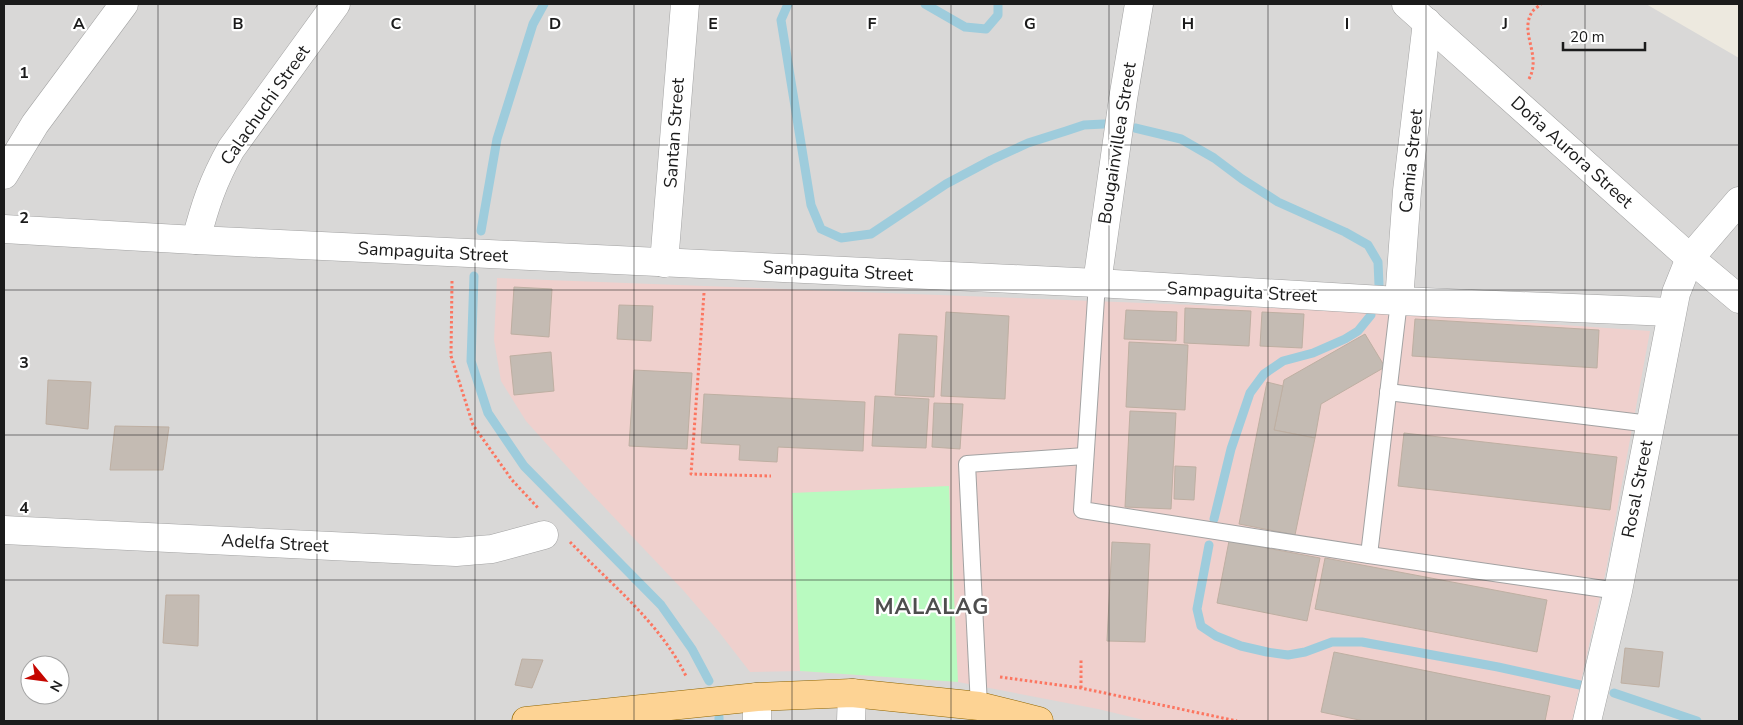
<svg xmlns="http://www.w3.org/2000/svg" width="1743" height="725" viewBox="0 0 1743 725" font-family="'Nunito Sans',sans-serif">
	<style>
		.residential { fill: #d9d8d7; fill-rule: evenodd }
		.commercial { fill: #efd0cd }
		.park { fill: #b9fac0 }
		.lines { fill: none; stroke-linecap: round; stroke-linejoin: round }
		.stream { stroke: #9eccdc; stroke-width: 9 }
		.building { fill: #c4bbb3; stroke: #beafa2 }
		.lane-casing { stroke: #a2a2a2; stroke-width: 18 }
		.street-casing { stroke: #a2a2a2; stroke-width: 29 }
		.primary-casing { stroke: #916600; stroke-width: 29 }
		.path { stroke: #fc7661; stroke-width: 3; stroke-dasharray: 2.5 2.5; stroke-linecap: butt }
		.lane { stroke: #fff; stroke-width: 16 }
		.street { stroke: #fff; stroke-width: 28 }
		.primary { stroke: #fdd394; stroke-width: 28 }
		.grid { fill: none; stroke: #1b1b1b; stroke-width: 1; stroke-opacity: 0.55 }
		.labels { text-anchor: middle; stroke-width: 4.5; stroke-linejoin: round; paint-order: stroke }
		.street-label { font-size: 18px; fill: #1b1b1b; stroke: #fff }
		.district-label { font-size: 22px; font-weight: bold; letter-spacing: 1px; fill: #4e4e4e; stroke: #fff }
		.grid-label { font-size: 16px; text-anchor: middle; font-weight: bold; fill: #1b1b1b; stroke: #fff; stroke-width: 4.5; stroke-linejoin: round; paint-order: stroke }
	</style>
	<rect width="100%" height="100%" fill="#ede9df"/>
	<path class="residential" d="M 4,4 L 1646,4 L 1739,58 L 1739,721 L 4,721 ZM 30,665 L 60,665 L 60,695 L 30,695 Z"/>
	<path class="commercial" d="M 497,278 L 1378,312 L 1650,331 L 1606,570 L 1572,721 L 1148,721 L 1098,709 L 958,682 L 800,671 L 750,672 L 719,632 L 683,590 L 587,489 L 526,421 L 501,381 L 494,340 Z"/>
	<path class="park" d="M 949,486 L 958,682 L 800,671 L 792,493 Z"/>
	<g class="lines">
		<g class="stream">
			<path d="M 788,4 L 781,20 L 811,205 L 821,229 L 841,238 L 871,234 L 946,184 L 991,160 L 1028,143 L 1066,131 L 1084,125 L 1104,124"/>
			<path d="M 925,4 L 965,27 L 986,29 L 998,15 L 998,4"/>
			<path d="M 1135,128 L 1181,139 L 1214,158 L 1242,179 L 1278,202 L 1345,232 L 1368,245 L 1378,262 L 1379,285"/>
			<path d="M 481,231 L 497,139 L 533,24 L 544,4"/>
			<path d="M 474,276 L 471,361 L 488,413 L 524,466 L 661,605 L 692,649 L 709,681"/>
			<path d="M 1214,519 L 1231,449 L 1250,393 L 1264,374 L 1283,361 L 1313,353 L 1345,339 L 1358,331 L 1371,315"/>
			<path d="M 1209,545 L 1197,609 L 1201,626 L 1216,636 L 1241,646 L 1267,652 L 1288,655 L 1305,652 L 1332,642 L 1362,642 L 1498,667 L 1580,685"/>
			<path d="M 1614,693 L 1697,721"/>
			<path d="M 719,717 L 719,721"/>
		</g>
	</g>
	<g class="building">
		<path d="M 514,287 L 552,289 L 549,337 L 511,334 Z"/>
		<path d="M 619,305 L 653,306 L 651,341 L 617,339 Z"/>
		<path d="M 1185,308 L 1251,311 L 1249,346 L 1184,343 Z"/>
		<path d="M 1126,310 L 1177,312 L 1176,341 L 1124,339 Z"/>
		<path d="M 946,312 L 1009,316 L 1005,399 L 941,396 Z"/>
		<path d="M 1262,312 L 1304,314 L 1302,348 L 1260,346 Z"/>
		<path d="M 1415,319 L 1599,330 L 1597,368 L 1412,356 Z"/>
		<path d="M 899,334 L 937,336 L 934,397 L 895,395 Z"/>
		<path d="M 1365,334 L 1385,367 L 1321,404 L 1315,438 L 1274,430 L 1284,380 Z"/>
		<path d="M 1129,342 L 1188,345 L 1185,410 L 1126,407 Z"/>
		<path d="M 551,352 L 554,391 L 514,395 L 510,356 Z"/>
		<path d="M 634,370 L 692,373 L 687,449 L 629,446 Z"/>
		<path d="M 48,380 L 91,382 L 88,429 L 46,424 Z"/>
		<path d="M 1267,382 L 1283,386 L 1274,430 L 1315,438 L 1295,535 L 1239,524 Z"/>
		<path d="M 704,394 L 865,402 L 863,451 L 778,447 L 777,462 L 739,460 L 740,445 L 701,443 Z"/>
		<path d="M 875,396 L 929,399 L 926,448 L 872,446 Z"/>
		<path d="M 934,403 L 963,404 L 960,449 L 932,447 Z"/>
		<path d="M 1130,411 L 1176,413 L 1171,509 L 1125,507 Z"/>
		<path d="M 115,426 L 169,427 L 163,470 L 110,470 Z"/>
		<path d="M 1404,433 L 1617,457 L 1610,510 L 1398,486 Z"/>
		<path d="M 1175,466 L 1196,467 L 1194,500 L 1174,499 Z"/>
		<path d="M 1229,541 L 1320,558 L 1307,621 L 1217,603 Z"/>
		<path d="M 1112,542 L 1150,544 L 1145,642 L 1107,641 Z"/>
		<path d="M 1325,558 L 1547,600 L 1537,652 L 1315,609 Z"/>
		<path d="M 166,595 L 199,595 L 198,646 L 163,643 Z"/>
		<path d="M 1625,648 L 1663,652 L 1659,687 L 1621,683 Z"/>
		<path d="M 1334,652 L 1550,696 L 1545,721 L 1364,721 L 1321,712 Z"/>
		<path d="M 522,659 L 543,660 L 532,688 L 515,685 Z"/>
	</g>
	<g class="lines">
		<g class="lane-casing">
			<g id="lane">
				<path d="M 1097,283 L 1082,510 L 1369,555 L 1618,591"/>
				<path d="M 1388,392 L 1650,424"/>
				<path d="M 1369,555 L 1399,301"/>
				<path d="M 979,706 L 967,464 L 1085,456"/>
			</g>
		</g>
		<g class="street-casing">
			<g id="street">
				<path d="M 1406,4 L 1690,258 L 1739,299"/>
				<path d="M 4,175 L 35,124 L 124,4"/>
				<path d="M 4,229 L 196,240 L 1097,283 L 1399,301 L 1671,312"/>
				<path d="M 196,240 C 205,205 213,181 231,149 L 336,4"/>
				<path d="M 664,263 L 685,4"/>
				<path d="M 1097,283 L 1123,99 L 1139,4"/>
				<path d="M 1399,301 L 1407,191 L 1427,22"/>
				<path d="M 4,530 L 456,552 L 492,549 L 544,535"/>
				<path d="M 757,697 L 757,721"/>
				<path d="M 851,721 L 852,693"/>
				<path d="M 1587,721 L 1618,591 L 1676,293 L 1690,258 L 1739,201"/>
			</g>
		</g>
		<g class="primary-casing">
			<path id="primary" d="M 526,721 L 757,697 L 852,693 L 979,706 L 1039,721"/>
		</g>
		<g class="path">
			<path d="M 1529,79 C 1542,55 1519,33 1532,12 C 1534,9 1539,6 1541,4"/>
			<path d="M 452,281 L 451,356 L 473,425 L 512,480 L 538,508"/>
			<path d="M 704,293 L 691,474 L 771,476"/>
			<path d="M 570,542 C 611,584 660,623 686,676"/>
			<path d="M 1000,677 L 1081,688 L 1237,721"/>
			<path d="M 1081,688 L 1081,660"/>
		</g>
		<use href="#lane" class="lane"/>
		<use href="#street" class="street"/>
		<use href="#primary" class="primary"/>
	</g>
	<path class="grid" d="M 158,4 L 158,721M 317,4 L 317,721M 475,4 L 475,721M 634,4 L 634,721M 792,4 L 792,721M 951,4 L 951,721M 1109,4 L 1109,721M 1268,4 L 1268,721M 1426,4 L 1426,721M 1585,4 L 1585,721M 4,145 L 1739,145M 4,290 L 1739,290M 4,435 L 1739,435M 4,580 L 1739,580"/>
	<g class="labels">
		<g class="street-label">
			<text transform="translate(265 105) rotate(-55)" y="6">Calachuchi Street</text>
			<text transform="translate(674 133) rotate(-86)" y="6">Santan Street</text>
			<text transform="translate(1117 143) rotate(-81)" y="6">Bougainvillea Street</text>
			<text transform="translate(1572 152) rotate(42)" y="6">Doña Aurora Street</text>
			<text transform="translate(1411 161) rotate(-84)" y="6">Camia Street</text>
			<text transform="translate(433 252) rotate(3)" y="6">Sampaguita Street</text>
			<text transform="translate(838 271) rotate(3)" y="6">Sampaguita Street</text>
			<text transform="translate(1242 292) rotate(3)" y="6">Sampaguita Street</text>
			<text transform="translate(1637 489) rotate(-79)" y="6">Rosal Street</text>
			<text transform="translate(275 543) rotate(3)" y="6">Adelfa Street</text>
		</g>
		<g class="district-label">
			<text x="932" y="614">MALALAG</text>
		</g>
	</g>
	<g class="grid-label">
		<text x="79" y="29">A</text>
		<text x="238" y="29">B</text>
		<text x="396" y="29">C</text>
		<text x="555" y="29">D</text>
		<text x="713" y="29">E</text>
		<text x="872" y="29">F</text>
		<text x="1030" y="29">G</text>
		<text x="1188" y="29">H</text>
		<text x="1347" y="29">I</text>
		<text x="1505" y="29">J</text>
		<text x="24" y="78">1</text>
		<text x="24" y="223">2</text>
		<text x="24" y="368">3</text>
		<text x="24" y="513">4</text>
	</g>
	<rect width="1743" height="725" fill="none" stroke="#1b1b1b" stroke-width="10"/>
	<g transform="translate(45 680) rotate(119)"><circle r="24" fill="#ffffff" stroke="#a4a4a4"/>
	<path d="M0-4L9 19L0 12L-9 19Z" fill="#c50600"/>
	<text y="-8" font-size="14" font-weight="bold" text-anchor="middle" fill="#1b1b1b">N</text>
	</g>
	<path d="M1563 42v8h82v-8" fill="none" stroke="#1b1b1b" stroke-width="2.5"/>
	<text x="1570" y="42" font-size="15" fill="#1b1b1b" stroke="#ffffff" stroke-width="4" paint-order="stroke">20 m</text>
</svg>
